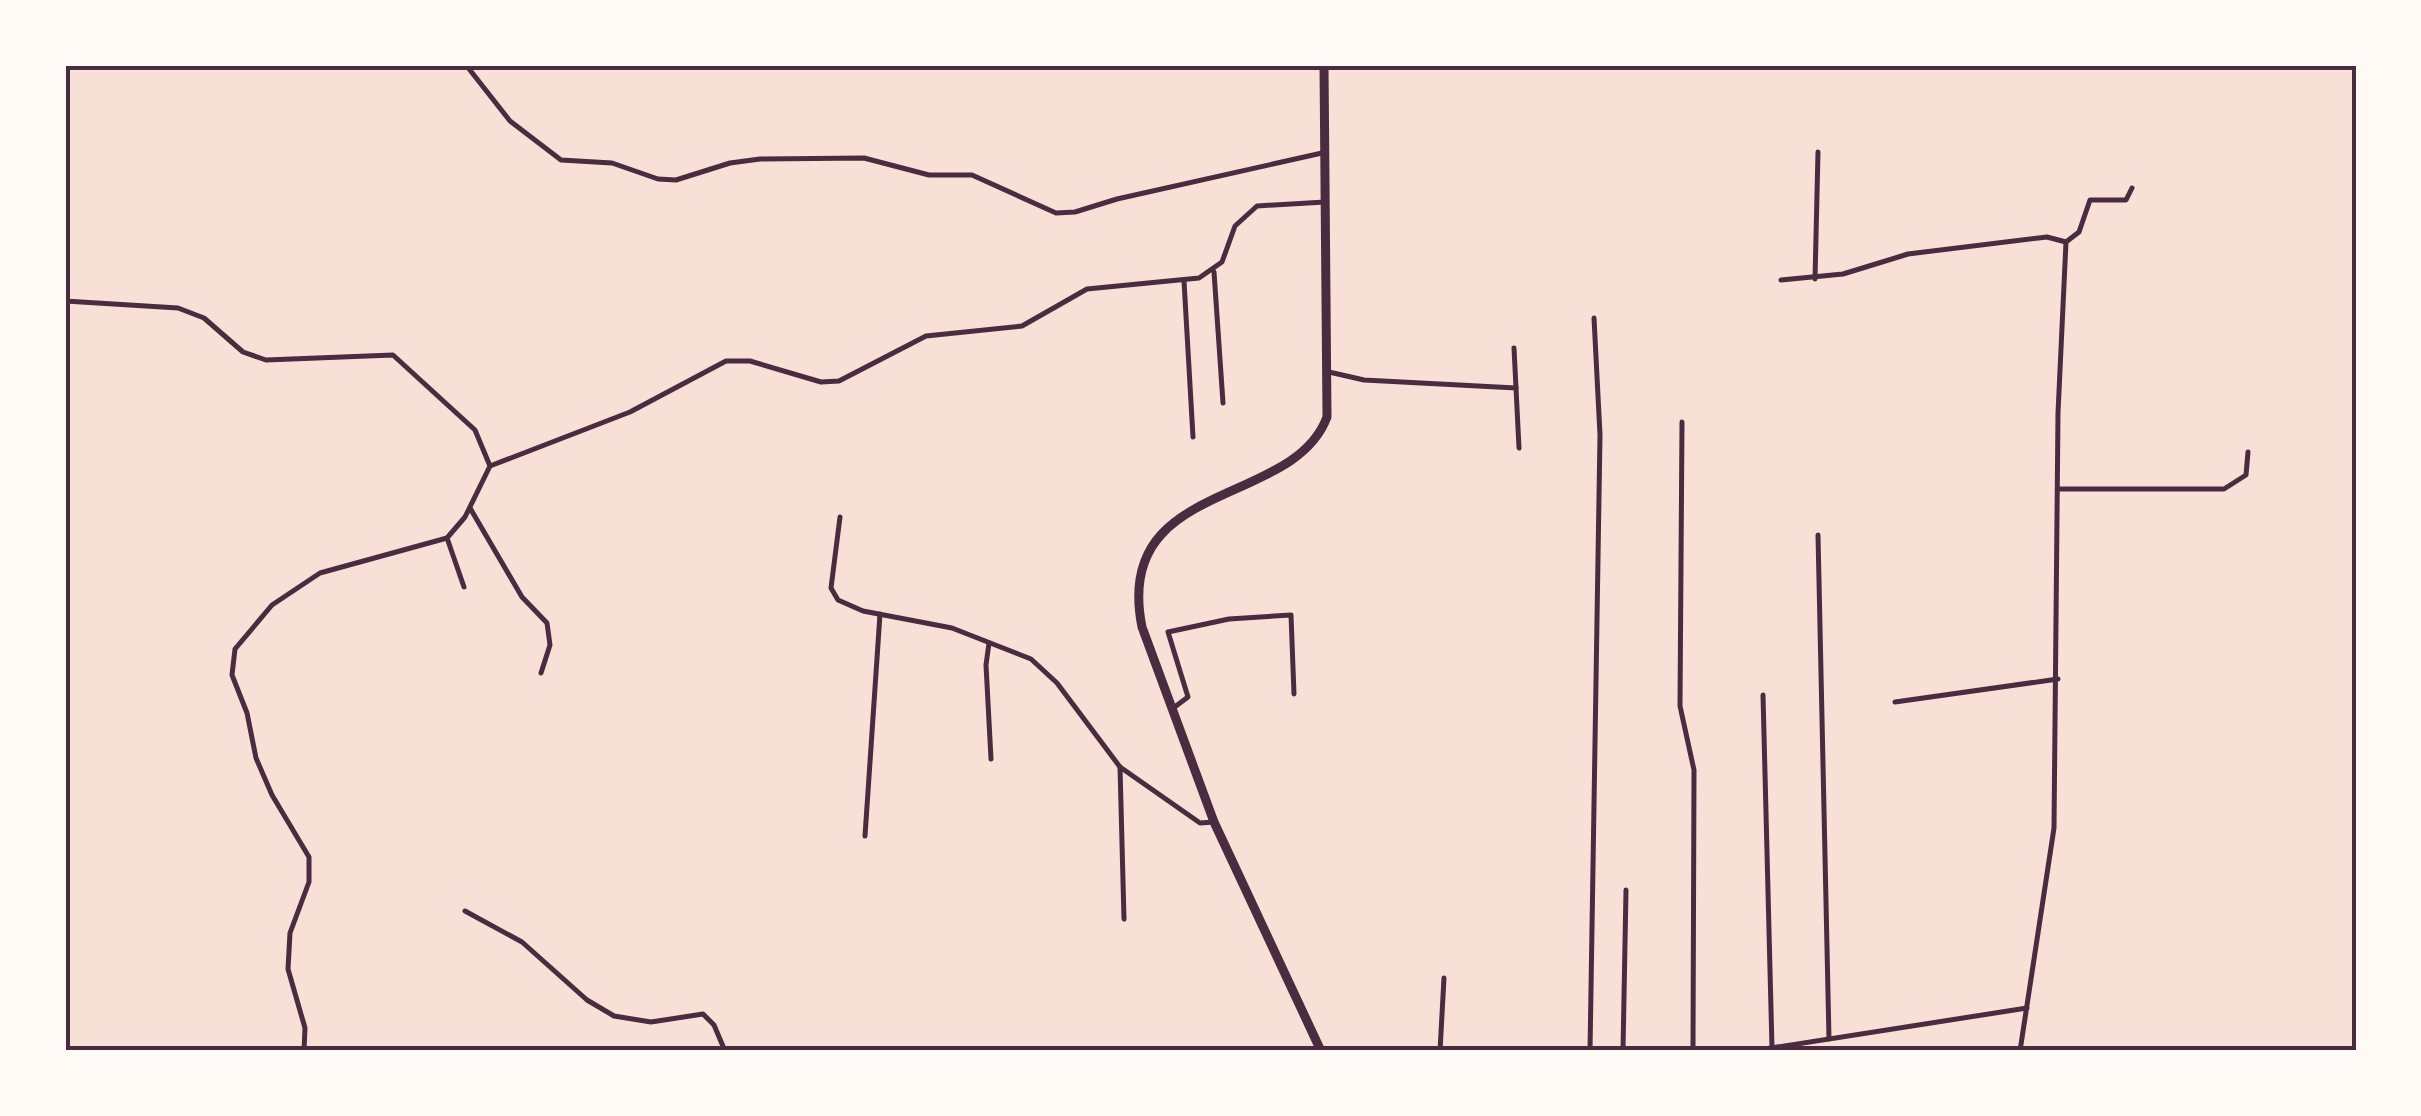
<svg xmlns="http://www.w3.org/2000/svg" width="2421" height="1116" viewBox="0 0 2421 1116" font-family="Spectral,serif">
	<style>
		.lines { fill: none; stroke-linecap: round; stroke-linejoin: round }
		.minor { stroke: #4a2c40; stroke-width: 5 }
		.primary { stroke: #4a2c40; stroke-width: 9 }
		.neatline { fill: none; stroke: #4a2c40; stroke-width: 4 }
	</style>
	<rect width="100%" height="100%" fill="#f7e1d7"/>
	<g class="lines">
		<g class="minor">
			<path d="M 466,65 L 510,121 L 561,160 L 612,163 L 658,179 L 676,180 L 730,163 L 760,159 L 864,158 L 929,175 L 972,175 L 1056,213 L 1075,212 L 1117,199 L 1322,153"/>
			<path d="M 1214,272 L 1223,403"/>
			<path d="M 1815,279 L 1818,152"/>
			<path d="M 1781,280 L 1843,274 L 1908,254 L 2047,237 L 2066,242"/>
			<path d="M 1184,281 L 1193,437"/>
			<path d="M 65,301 L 178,308 L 204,318 L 243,352 L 266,360 L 393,355 L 475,430 L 490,466"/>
			<path d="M 1514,348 L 1519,448"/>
			<path d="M 1329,372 L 1364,380 L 1516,388"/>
			<path d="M 1682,422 L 1680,706 L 1694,770 L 1693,1051"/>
			<path d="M 2059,489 L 2224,489 L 2246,475 L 2248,452"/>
			<path d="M 470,508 L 522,597 L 547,623 L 550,645 L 541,673"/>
			<path d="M 840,517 L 831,588 L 838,600 L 863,611 L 952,628 L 1031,659 L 1057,683 L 1120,767 L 1200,823 L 1214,822"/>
			<path d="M 1818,535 L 1829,1039"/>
			<path d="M 447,538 L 464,587"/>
			<path d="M 989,643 L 986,665 L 991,759"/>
			<path d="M 1763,695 L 1772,1048"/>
			<path d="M 1895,702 L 2058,679"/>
			<path d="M 1172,709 L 1188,697 L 1168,632 L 1229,619 L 1291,615 L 1294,694"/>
			<path d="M 1120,767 L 1124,919"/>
			<path d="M 865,836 L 880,614"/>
			<path d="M 465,911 L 522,942 L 587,1000 L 614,1016 L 651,1022 L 703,1014 L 714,1025 L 725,1051"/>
			<path d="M 304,1051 L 305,1028 L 288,969 L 290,933 L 309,882 L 309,857 L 272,795 L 256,758 L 247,713 L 232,675 L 235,649 L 272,605 L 320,573 L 447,538 L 465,517 L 490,466 L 630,412 L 726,361 L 750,361 L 821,382 L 839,381 L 926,336 L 1022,326 L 1087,289 L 1199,278 L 1222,262 L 1235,226 L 1257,206 L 1325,202"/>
			<path d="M 1440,1051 L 1444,978"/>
			<path d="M 1590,1051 L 1600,435 L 1594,318"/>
			<path d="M 1623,1051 L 1626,890"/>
			<path d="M 1752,1051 L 2027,1008"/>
			<path d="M 2020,1051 L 2054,828 L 2058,413 L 2066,242 L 2079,232 L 2090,200 L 2126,200 L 2132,188"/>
		</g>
		<path class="primary" d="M 1321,1051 L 1214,822 L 1142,627 C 1112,478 1293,509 1327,417 L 1324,65"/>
	</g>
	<rect width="2421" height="1116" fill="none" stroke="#fffaf5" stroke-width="135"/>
	<rect x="68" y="68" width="2286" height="980" class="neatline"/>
</svg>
